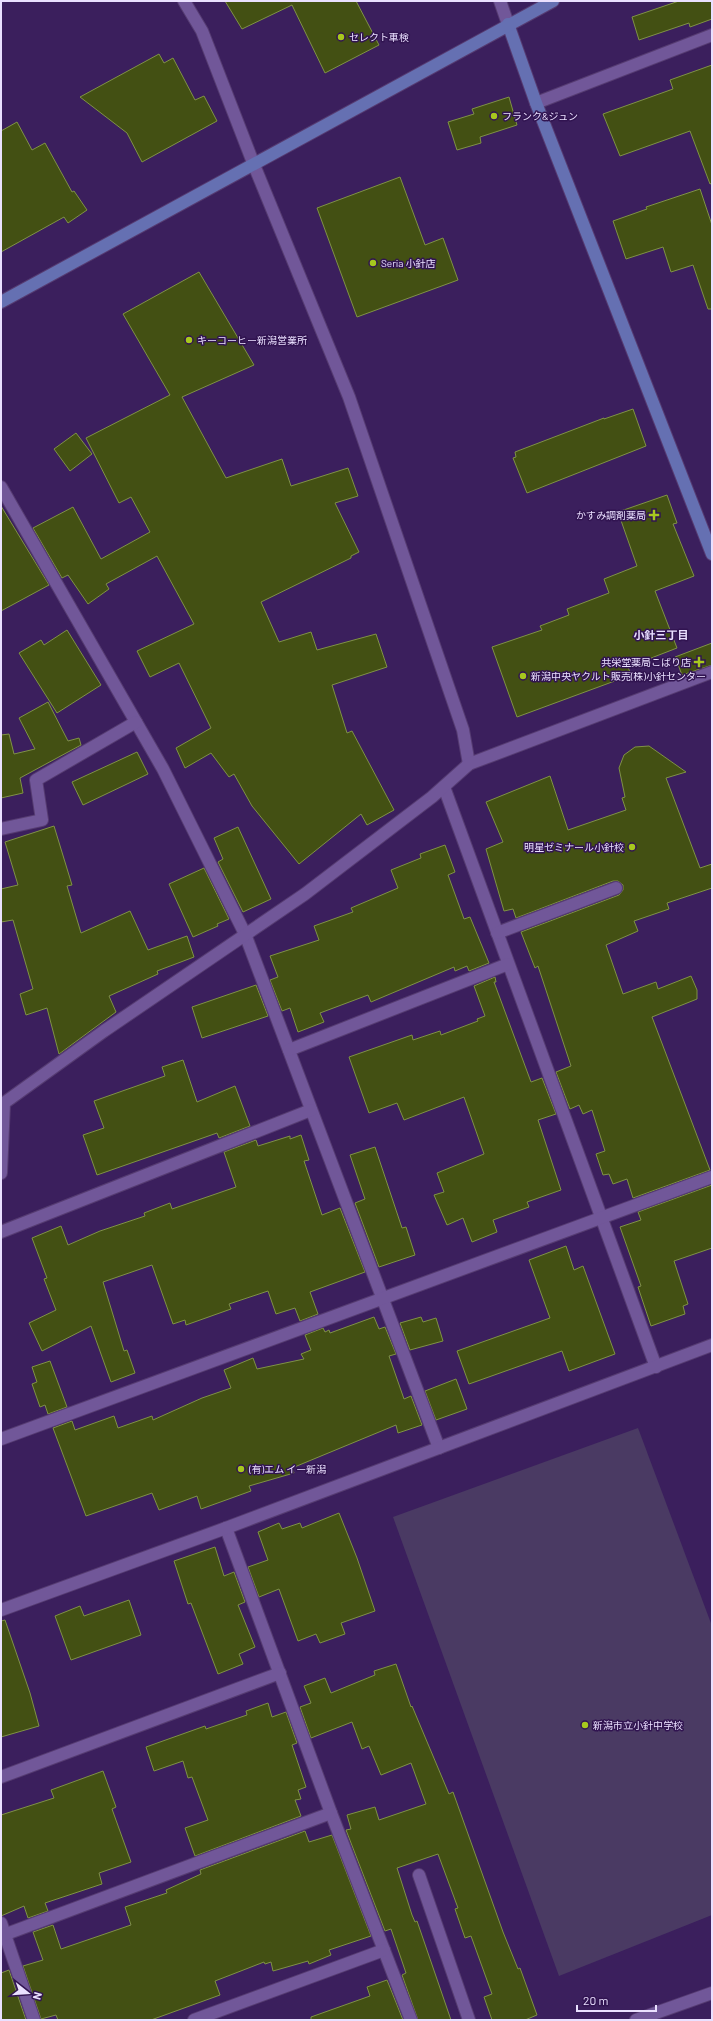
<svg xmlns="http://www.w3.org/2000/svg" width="713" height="2021" viewBox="0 0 713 2021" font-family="Barlow,'Noto Sans JP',sans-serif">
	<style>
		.pitch { fill: #4a3a63 }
		.building { fill: #435013; stroke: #7f9245 }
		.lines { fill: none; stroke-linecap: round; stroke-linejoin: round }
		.street-casing { stroke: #563c72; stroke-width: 14 }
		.secondary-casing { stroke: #563c72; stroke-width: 14 }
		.street { stroke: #715799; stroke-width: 12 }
		.secondary { stroke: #6570b2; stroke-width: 12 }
		.poi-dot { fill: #a7c81e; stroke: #311451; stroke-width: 1.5 }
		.labels { text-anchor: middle; stroke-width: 3; stroke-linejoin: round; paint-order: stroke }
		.poi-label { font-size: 10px; fill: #eae0ff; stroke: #311451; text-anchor: start }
		.neighbourhood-label { font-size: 11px; font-weight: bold; fill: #eae0ff; stroke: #311451 }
	</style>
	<rect width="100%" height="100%" fill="#3b1f5d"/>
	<path class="pitch" d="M 638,1428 L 712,1626 L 712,1915 L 559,1976 L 393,1517 Z"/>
	<g class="building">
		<path d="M 225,1 L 356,1 L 379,45 L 325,73 L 292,5 L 242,29 Z"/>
		<path d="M 679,1 L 712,1 L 712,19 L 690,27 L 689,23 L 639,40 L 632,17 Z"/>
		<path d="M 159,54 L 164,63 L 173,58 L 195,100 L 204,96 L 217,121 L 142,162 L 127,133 L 80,97 Z"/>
		<path d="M 712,65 L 712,183 L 710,184 L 690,131 L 620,156 L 603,114 L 673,89 L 670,80 Z"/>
		<path d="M 509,97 L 517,125 L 480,137 L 481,143 L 457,150 L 448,122 L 474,114 L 472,109 Z"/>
		<path d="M 17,122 L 32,150 L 45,143 L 72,192 L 74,191 L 87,210 L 68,223 L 64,217 L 1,252 L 1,131 Z"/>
		<path d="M 400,177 L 425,245 L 443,238 L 458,280 L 357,317 L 317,208 Z"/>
		<path d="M 700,189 L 712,225 L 712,309 L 708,309 L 693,265 L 671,272 L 663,247 L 626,259 L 613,221 L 647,209 L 646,207 Z"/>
		<path d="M 199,272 L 254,365 L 182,397 L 226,478 L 282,459 L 291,486 L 348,468 L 358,496 L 335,503 L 359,552 L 351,556 L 351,558 L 261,602 L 279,642 L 311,632 L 317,650 L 376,634 L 387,667 L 332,685 L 347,733 L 352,731 L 394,810 L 367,825 L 361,814 L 299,864 L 252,806 L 234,774 L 229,777 L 211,753 L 185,768 L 176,748 L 211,728 L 179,663 L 150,677 L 137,651 L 194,624 L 157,556 L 106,584 L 109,589 L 88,604 L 68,575 L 62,578 L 33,528 L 73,507 L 101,559 L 150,532 L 131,497 L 119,503 L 86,438 L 170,395 L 123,314 Z"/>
		<path d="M 633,409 L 646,446 L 527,493 L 513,458 L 516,457 L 515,452 L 604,418 L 604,419 Z"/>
		<path d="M 76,433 L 92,454 L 70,471 L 54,449 Z"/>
		<path d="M 667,495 L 677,523 L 673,524 L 694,576 L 655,591 L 677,648 L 628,667 L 631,675 L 517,717 L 492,647 L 542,630 L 540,626 L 569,615 L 567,609 L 609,593 L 604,579 L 637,566 L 618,512 Z"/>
		<path d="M 1,506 L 49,585 L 1,611 Z"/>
		<path d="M 67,630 L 101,685 L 57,713 L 19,653 L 41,640 L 44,645 Z"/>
		<path d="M 712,643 L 712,665 L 682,675 L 675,657 Z"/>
		<path d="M 48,702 L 68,741 L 79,738 L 81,745 L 20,778 L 23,793 L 1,798 L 1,735 L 9,734 L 14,754 L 35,749 L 19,718 Z"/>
		<path d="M 649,746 L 686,772 L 666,778 L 700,868 L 712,864 L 712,888 L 667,903 L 669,909 L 634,921 L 638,931 L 606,945 L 623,994 L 656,982 L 658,989 L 691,976 L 697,990 L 697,999 L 652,1017 L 710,1170 L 633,1198 L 627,1179 L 613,1184 L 609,1174 L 603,1175 L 596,1154 L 605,1151 L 592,1110 L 583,1114 L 579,1105 L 570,1109 L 556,1072 L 571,1066 L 538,966 L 535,968 L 521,932 L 619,895 L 623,890 L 623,885 L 618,881 L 613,881 L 516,918 L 513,909 L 504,911 L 486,849 L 503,842 L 486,802 L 550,776 L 568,830 L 626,810 L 622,798 L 625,797 L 619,768 L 624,755 L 635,747 Z"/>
		<path d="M 137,752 L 148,774 L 83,805 L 72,782 Z"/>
		<path d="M 54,826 L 72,885 L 67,886 L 81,933 L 130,911 L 148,950 L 187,936 L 194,957 L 157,971 L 158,974 L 109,996 L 116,1012 L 59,1054 L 47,1008 L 26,1015 L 20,994 L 33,989 L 13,920 L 1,922 L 1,889 L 18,885 L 5,842 Z"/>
		<path d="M 238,827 L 271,899 L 243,912 L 218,862 L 223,859 L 214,838 Z"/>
		<path d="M 445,845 L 455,872 L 448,875 L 464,919 L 470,917 L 489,963 L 469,971 L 467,966 L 455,971 L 454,967 L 371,1002 L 368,995 L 320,1013 L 324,1022 L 298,1032 L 290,1008 L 282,1011 L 270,980 L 278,977 L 270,956 L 319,940 L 314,926 L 353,912 L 351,908 L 398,888 L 391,870 L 421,858 L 420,854 Z"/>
		<path d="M 204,868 L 229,919 L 217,924 L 218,926 L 193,937 L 169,884 Z"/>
		<path d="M 495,977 L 496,982 L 494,982 L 531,1082 L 542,1078 L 556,1114 L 538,1120 L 561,1190 L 527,1202 L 529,1207 L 493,1220 L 497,1232 L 472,1242 L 463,1218 L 447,1225 L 434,1195 L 444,1192 L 437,1173 L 484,1154 L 464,1097 L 404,1120 L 397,1103 L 369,1113 L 349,1057 L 412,1035 L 413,1040 L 440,1031 L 441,1035 L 478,1021 L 477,1019 L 485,1016 L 474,986 Z"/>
		<path d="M 256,985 L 268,1016 L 202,1038 L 192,1007 Z"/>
		<path d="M 183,1060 L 197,1102 L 235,1086 L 250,1126 L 219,1138 L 217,1133 L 97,1175 L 83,1135 L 104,1128 L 94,1101 L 165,1076 L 162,1067 Z"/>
		<path d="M 301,1135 L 309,1160 L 304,1161 L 322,1215 L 340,1208 L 365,1272 L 310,1292 L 318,1314 L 300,1321 L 295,1308 L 276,1314 L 268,1291 L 229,1304 L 231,1309 L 186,1325 L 185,1320 L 173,1324 L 152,1265 L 103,1282 L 124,1351 L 127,1350 L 135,1373 L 111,1382 L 91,1326 L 42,1351 L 29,1323 L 56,1310 L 44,1279 L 47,1278 L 32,1238 L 61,1226 L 68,1245 L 100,1231 L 145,1216 L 144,1213 L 170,1203 L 172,1209 L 236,1187 L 224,1152 L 256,1140 L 258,1146 L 290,1136 L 290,1139 Z"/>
		<path d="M 375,1147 L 402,1228 L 406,1227 L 415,1255 L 379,1267 L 355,1203 L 365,1199 L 350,1155 Z"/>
		<path d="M 712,1185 L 712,1248 L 674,1261 L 688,1304 L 683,1306 L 685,1314 L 651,1326 L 638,1287 L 641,1286 L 620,1227 L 641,1220 L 638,1212 Z"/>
		<path d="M 566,1246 L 574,1270 L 583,1266 L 615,1354 L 569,1371 L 562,1351 L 469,1384 L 457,1351 L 550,1318 L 529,1260 Z"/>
		<path d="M 374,1317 L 379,1329 L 385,1327 L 396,1354 L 389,1356 L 404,1399 L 411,1396 L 422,1425 L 398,1433 L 396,1425 L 292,1468 L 294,1473 L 249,1486 L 251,1491 L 201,1509 L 197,1496 L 159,1510 L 152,1493 L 86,1516 L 53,1428 L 72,1421 L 75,1430 L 114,1416 L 118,1428 L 152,1416 L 153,1420 L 202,1398 L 231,1388 L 224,1370 L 253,1358 L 257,1369 L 304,1359 L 301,1354 L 311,1350 L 305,1335 L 323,1328 L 325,1332 L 329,1330 L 330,1333 Z"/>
		<path d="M 421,1317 L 423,1322 L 436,1318 L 443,1341 L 410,1350 L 400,1323 Z"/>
		<path d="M 50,1361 L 67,1407 L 48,1414 L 45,1405 L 40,1407 L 32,1384 L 37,1382 L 32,1367 Z"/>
		<path d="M 456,1379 L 467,1409 L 436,1420 L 425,1391 Z"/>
		<path d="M 339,1513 L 357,1558 L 375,1611 L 341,1623 L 345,1634 L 320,1643 L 316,1634 L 298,1641 L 279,1589 L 259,1597 L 248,1567 L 268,1560 L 258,1532 L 279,1523 L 282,1529 L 300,1523 L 302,1528 Z"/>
		<path d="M 215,1547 L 224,1576 L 234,1572 L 245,1602 L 238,1605 L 255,1647 L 239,1654 L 243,1664 L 218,1674 L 191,1603 L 188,1604 L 174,1561 Z"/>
		<path d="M 129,1600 L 141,1635 L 71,1660 L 55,1616 L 80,1606 L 84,1616 Z"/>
		<path d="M 5,1620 L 30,1693 L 39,1726 L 1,1737 L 1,1621 Z"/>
		<path d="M 396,1664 L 411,1707 L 412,1706 L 449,1794 L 453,1792 L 503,1932 L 518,1969 L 520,1968 L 537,2015 L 525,2020 L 492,2020 L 484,1997 L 492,1994 L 471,1936 L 465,1938 L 455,1909 L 458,1908 L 438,1854 L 397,1868 L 412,1915 L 415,1922 L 417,1921 L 451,2020 L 418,2020 L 402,1975 L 406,1973 L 391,1929 L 385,1931 L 346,1830 L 351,1829 L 347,1815 L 375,1807 L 379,1820 L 426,1804 L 411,1763 L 381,1775 L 369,1746 L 362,1749 L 352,1722 L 311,1738 L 300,1707 L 311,1703 L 304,1686 L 325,1678 L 331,1693 L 375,1675 L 374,1671 Z"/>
		<path d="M 268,1703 L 272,1717 L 286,1712 L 297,1743 L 292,1745 L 306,1787 L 298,1790 L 301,1799 L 295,1800 L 301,1816 L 195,1856 L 185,1828 L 208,1820 L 192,1777 L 188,1778 L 183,1761 L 154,1771 L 146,1747 L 205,1726 L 206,1729 L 247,1715 L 246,1711 Z"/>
		<path d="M 103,1771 L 116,1807 L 112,1809 L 131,1862 L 99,1873 L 102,1884 L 45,1903 L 48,1911 L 28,1918 L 24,1906 L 1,1916 L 1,1815 L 54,1798 L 51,1790 Z"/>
		<path d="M 305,1831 L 309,1842 L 332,1835 L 371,1936 L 329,1950 L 331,1955 L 309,1964 L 308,1961 L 273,1971 L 271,1962 L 265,1964 L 264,1962 L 215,1981 L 220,1995 L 151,2020 L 58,2020 L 56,2015 L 41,2019 L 23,1966 L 43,1960 L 33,1932 L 53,1925 L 61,1949 L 131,1925 L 125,1907 L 167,1893 L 166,1890 L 201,1874 L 200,1870 Z"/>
		<path d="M 9,1970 L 26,2020 L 1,2020 L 1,1973 Z"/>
		<path d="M 387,1980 L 403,2020 L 311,2020 L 311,2017 L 370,1996 L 367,1987 Z"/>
	</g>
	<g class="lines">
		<g class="street-casing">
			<g id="street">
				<path d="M 184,1 L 202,31 L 254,165 L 349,397 L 463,730 L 469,764"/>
				<path d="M 500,1 L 508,24"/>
				<path d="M 536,103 L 712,35"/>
				<path d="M 1,487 L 163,769 L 245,934 L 439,1448"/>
				<path d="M 444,787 L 656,1367"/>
				<path d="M 1,829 L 42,820 L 36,780 L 136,722"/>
				<path d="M 497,933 L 616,888"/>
				<path d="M 289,1050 L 508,964"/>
				<path d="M 1,1173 L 4,1103 L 104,1031 L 305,894 L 432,797 L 469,764 L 712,672"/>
				<path d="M 1,1232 L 311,1110"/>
				<path d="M 1,1439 L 712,1177"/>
				<path d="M 226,1528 L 331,1813 L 411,2020"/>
				<path d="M 1,1610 L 226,1528 L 712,1345"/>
				<path d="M 1,1777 L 280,1673"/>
				<path d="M 419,1875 L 469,2020"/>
				<path d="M 1,1923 L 34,2020"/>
				<path d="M 1,1936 L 331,1813"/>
				<path d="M 194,2020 L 384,1950"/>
				<path d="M 636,2020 L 712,1993"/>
			</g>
		</g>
		<g class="secondary-casing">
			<g id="secondary">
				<path d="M 508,24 L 536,103 L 712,554"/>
				<path d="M 1,302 L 553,1"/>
			</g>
		</g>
		<use href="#street" class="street"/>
		<use href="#secondary" class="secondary"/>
	</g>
	<g class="poi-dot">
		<circle cx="341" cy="37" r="4"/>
		<circle cx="494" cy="116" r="4"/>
		<circle cx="373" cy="263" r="4"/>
		<circle cx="189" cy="340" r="4"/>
		<path d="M652 509h4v4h4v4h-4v4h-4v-4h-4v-4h4z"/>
		<path d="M697 656h4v4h4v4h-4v4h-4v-4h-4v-4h4z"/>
		<circle cx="523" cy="676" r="4"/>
		<circle cx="632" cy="847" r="4"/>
		<circle cx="241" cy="1469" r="4"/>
		<circle cx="585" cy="1725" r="4"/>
	</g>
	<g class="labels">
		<g class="poi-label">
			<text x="349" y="41">セレクト車検</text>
			<text x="502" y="120">フランク&amp;ジュン</text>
			<text x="381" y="267">Seria 小針店</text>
			<text x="197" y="344">キーコーヒー新潟営業所</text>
			<text x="646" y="519" text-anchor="end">かすみ調剤薬局</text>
			<text x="691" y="666" text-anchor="end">共栄堂薬局こばり店</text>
			<text x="531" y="680">新潟中央ヤクルト販売(株)小針センター</text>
			<text x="624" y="851" text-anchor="end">明星ゼミナール小針校</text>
			<text x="249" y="1473">(有)エム イー新潟</text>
			<text x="593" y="1729">新潟市立小針中学校</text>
		</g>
		<g class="neighbourhood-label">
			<text x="661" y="639">小針三丁目</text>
		</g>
	</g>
	<rect width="713" height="2021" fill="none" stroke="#eae0ff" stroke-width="4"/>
	<g transform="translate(28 1993) rotate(107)" stroke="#311451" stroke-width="3" paint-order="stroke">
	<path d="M0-3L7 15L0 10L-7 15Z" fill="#eae0ff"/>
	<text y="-6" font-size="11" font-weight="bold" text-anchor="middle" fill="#eae0ff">N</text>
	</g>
	<path d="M577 2005v6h79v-6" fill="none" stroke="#eae0ff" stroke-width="2"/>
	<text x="583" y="2005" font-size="12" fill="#eae0ff" stroke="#311451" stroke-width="3" paint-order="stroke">20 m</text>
</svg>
